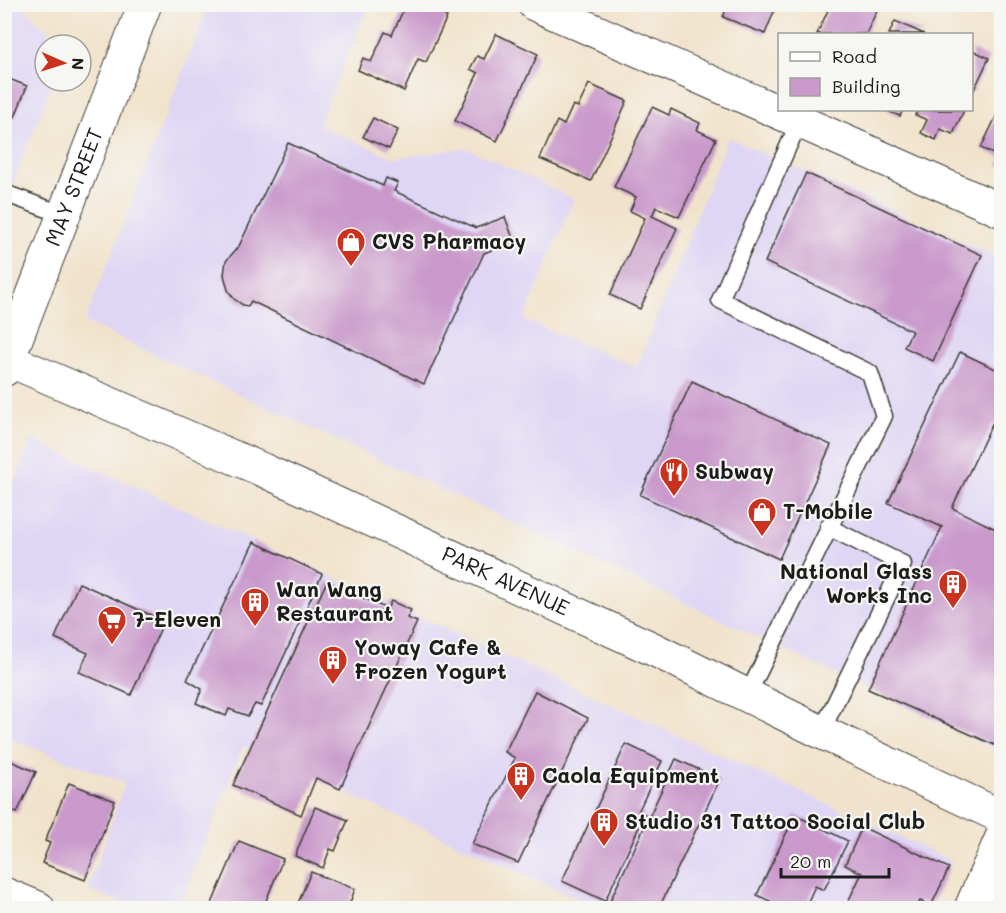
<svg xmlns="http://www.w3.org/2000/svg" width="1006" height="913" viewBox="0 0 1006 913" font-family="Mali,sans-serif">
	<style>
		.built { fill: #dfd5f5 }
		.building { fill: #c999cb }
		.lines { fill: none; stroke-linecap: round; stroke-linejoin: round }
		.service-casing { stroke: #3c3a36; stroke-width: 19 }
		.minor-casing { stroke: #3c3a36; stroke-width: 35 }
		.tertiary-casing { stroke: #3c3a36; stroke-width: 35 }
		.trunk-casing { stroke: #3c3a36; stroke-width: 35 }
		.service { stroke: #fff; stroke-width: 16 }
		.minor { stroke: #fff; stroke-width: 33 }
		.tertiary { stroke: #fff; stroke-width: 33 }
		.trunk { stroke: #fff; stroke-width: 33 }
		.labels { text-anchor: middle; stroke-width: 4.5; stroke-linejoin: round; paint-order: stroke }
		.street-label { font-size: 21px; fill: #1c1c1c; stroke: #f6f6f2 }
		.poi-label { font-size: 21px; font-weight: bold; fill: #1c1c1c; stroke: #f6f6f2; text-anchor: start }
	</style>
	<rect width="100%" height="100%" fill="#f6f6f2"/>
	<filter id="ink" filterUnits="userSpaceOnUse"><feTurbulence type="fractalNoise" baseFrequency=".0167" numOctaves="2"/><feDisplacementMap in="SourceGraphic" scale="12" xChannelSelector="R" yChannelSelector="G"/><feConvolveMatrix kernelMatrix="1 2 1 2 8 2 1 2 1" color-interpolation-filters="sRGB"/></filter>
	<filter id="wash" filterUnits="userSpaceOnUse"><feTurbulence type="fractalNoise" baseFrequency=".008" numOctaves="4" result="noise"/><feDisplacementMap in="SourceGraphic" scale="24" xChannelSelector="R" yChannelSelector="G"/><feGaussianBlur stdDeviation="1.35" result="paint"/><feColorMatrix in="noise" values="0 0 0 0 0 0 0 0 0 0 0 0 0 0 0 0 0 1.4 0 .05"/><feComposite in="paint" operator="in"/></filter>
	<g filter="url(#wash)">
		<rect width="100%" height="100%" fill="#f1e3cb"/>
		<g class="built">
			<path d="M 5,5 L 20,5 L 63,45 L 45,45 L 45,81 L 53,81 L 5,204 Z"/>
			<path d="M 209,5 L 369,5 L 318,125 L 394,158 L 466,148 L 574,199 L 524,320 L 637,367 L 728,137 L 1001,259 L 1002,747 L 1000,751 L 85,322 Z"/>
			<path d="M 31,439 L 952,861 L 931,908 L 598,908 L 243,746 L 179,908 L 136,908 L 88,890 L 125,783 L 5,737 L 4,512 Z"/>
		</g>
		<g id="blocks">
			<g class="building">
				<path d="M 406,4 L 420,4 L 447,17 L 426,62 L 418,59 L 404,91 L 358,70 L 363,58 L 371,62 L 385,32 L 392,35 Z"/>
				<path d="M 728,4 L 777,4 L 765,34 L 723,17 Z"/>
				<path d="M 831,4 L 880,4 L 866,34 L 817,34 Z"/>
				<path d="M 895,21 L 924,34 L 889,34 Z"/>
				<path d="M 496,34 L 538,54 L 497,141 L 455,121 L 478,73 L 470,69 L 477,56 L 484,59 Z"/>
				<path d="M 972,50 L 989,58 L 972,94 Z"/>
				<path d="M 4,77 L 27,86 L 15,117 L 4,113 Z"/>
				<path d="M 589,84 L 627,101 L 591,181 L 540,159 L 557,121 L 564,125 L 573,105 L 578,107 Z"/>
				<path d="M 1002,104 L 1002,167 L 998,165 L 1001,158 L 981,148 Z"/>
				<path d="M 652,107 L 669,115 L 671,109 L 700,123 L 697,130 L 716,139 L 679,217 L 656,207 L 652,216 L 677,228 L 640,309 L 610,295 L 645,218 L 630,211 L 636,197 L 614,187 Z"/>
				<path d="M 885,110 L 903,110 L 900,116 Z"/>
				<path d="M 918,110 L 964,110 L 953,134 L 940,129 L 936,140 L 921,133 L 927,120 L 915,115 Z"/>
				<path d="M 373,118 L 398,130 L 389,149 L 363,137 Z"/>
				<path d="M 288,143 L 383,186 L 386,178 L 398,183 L 394,191 L 476,228 L 505,217 L 514,241 L 484,253 L 424,384 L 251,301 L 248,306 L 243,305 L 234,299 L 228,290 L 224,275 L 226,261 L 239,246 Z"/>
				<path d="M 806,173 L 982,255 L 933,361 L 904,347 L 912,331 L 765,262 Z"/>
				<path d="M 960,352 L 1002,372 L 1002,428 L 992,424 L 952,508 L 1002,532 L 1002,742 L 999,747 L 868,689 L 942,527 L 888,503 Z"/>
				<path d="M 692,381 L 831,445 L 779,559 L 640,495 Z"/>
				<path d="M 254,542 L 322,574 L 261,706 L 255,704 L 248,716 L 229,709 L 226,716 L 196,703 L 202,689 L 187,680 Z"/>
				<path d="M 327,581 L 387,609 L 391,601 L 411,610 L 407,618 L 417,622 L 340,789 L 316,778 L 301,815 L 233,785 Z"/>
				<path d="M 79,583 L 164,621 L 131,695 L 79,672 L 88,653 L 55,638 Z"/>
				<path d="M 535,691 L 588,718 L 518,863 L 472,844 L 515,758 L 505,752 Z"/>
				<path d="M 626,744 L 662,761 L 638,812 L 645,814 L 605,901 L 562,881 Z"/>
				<path d="M 4,758 L 36,772 L 17,813 L 7,809 L 4,813 Z"/>
				<path d="M 676,759 L 720,779 L 659,908 L 626,908 L 610,901 Z"/>
				<path d="M 69,783 L 115,801 L 85,880 L 42,863 L 50,843 L 45,841 Z"/>
				<path d="M 315,807 L 348,820 L 335,851 L 330,849 L 323,868 L 295,856 Z"/>
				<path d="M 795,815 L 848,841 L 824,890 L 815,886 L 805,908 L 784,908 L 757,895 Z"/>
				<path d="M 862,827 L 949,868 L 931,906 L 920,901 L 917,908 L 845,908 L 862,873 L 845,865 Z"/>
				<path d="M 239,841 L 283,859 L 263,908 L 210,908 Z"/>
				<path d="M 311,872 L 355,889 L 348,908 L 296,908 Z"/>
			</g>
		</g>
	</g>
	<g filter="url(#ink)">
		<use href="#blocks" fill-opacity="0" stroke="#3c3a36" stroke-width="1.5"/>
		<g class="lines">
			<g class="service-casing">
				<g id="service">
					<path d="M 4,193 L 64,215"/>
					<path d="M 747,696 L 884,416 L 870,373 L 720,300 L 799,122"/>
					<path d="M 821,732 L 903,564 L 828,527"/>
				</g>
			</g>
			<g class="minor-casing">
				<g id="minor">
					<path d="M 534,4 L 1002,211"/>
					<path d="M 4,894 L 38,908"/>
					<path d="M 971,908 L 1002,837"/>
				</g>
			</g>
			<g class="tertiary-casing">
				<g id="tertiary">
					<path id="s1" d="M 4,370 L 145,4"/>
				</g>
			</g>
			<g class="trunk-casing">
				<g id="trunk">
					<path id="s2" d="M 4,358 L 263,470 L 653,649 L 821,732 L 1002,817"/>
				</g>
			</g>
			<use href="#service" class="service"/>
			<use href="#minor" class="minor"/>
			<use href="#tertiary" class="tertiary"/>
			<use href="#trunk" class="trunk"/>
		</g>
	</g>
	<defs>
		<g id="shop-pin" transform="scale(1.5)"><path d="M0 17L-7.5 6A9.5 9.5 0 1 1 7.5 6Z" fill="#c8321e" stroke="#f6f6f2"/><path d="M-5-2.5h2.3a2.7 3.5 0 0 1 5.4 0H5L5.5 6h-11ZM-1.5-2.5h3a1.5 2.3 0 0 0-3 0Z" fill="#fff"/></g>
		<g id="restaurant-pin" transform="scale(1.5)"><path d="M0 17L-7.5 6A9.5 9.5 0 1 1 7.5 6Z" fill="#c8321e" stroke="#f6f6f2"/><path d="M-5-6h1v4h1v-4h1v4h1v-4h1v5L-1.5 .5V6h-2V.5L-5-1ZM5-6V6H3V1.5H1.5Q1.5-4 5-6Z" fill="#fff"/></g>
		<g id="building-pin" transform="scale(1.5)"><path d="M0 17L-7.5 6A9.5 9.5 0 1 1 7.5 6Z" fill="#c8321e" stroke="#f6f6f2"/><path d="M-4-6H4V6H1V3H-1V6H-4ZM-2.5-4.3h1.7v1.8h-1.7ZM.8-4.3h1.7v1.8H.8ZM-2.5-1h1.7V.8h-1.7ZM.8-1h1.7V.8H.8Z" fill="#fff"/></g>
		<g id="supermarket-pin" transform="scale(1.5)"><path d="M0 17L-7.5 6A9.5 9.5 0 1 1 7.5 6Z" fill="#c8321e" stroke="#f6f6f2"/><path d="M-6-5.5h2.5l.6 2H6L4.5 2H-2.5L-4.4-4H-6ZM-1.5 3.2a1.3 1.3 0 1 0 .1 0ZM3 3.2a1.3 1.3 0 1 0 .1 0Z" fill="#fff"/></g>
	</defs>
	<g fill-rule="evenodd">
		<use href="#shop-pin" x="351" y="242"/>
		<use href="#restaurant-pin" x="674" y="472"/>
		<use href="#shop-pin" x="762" y="512"/>
		<use href="#building-pin" x="953" y="584"/>
		<use href="#building-pin" x="255" y="602"/>
		<use href="#supermarket-pin" x="112" y="620"/>
		<use href="#building-pin" x="333" y="660"/>
		<use href="#building-pin" x="521" y="776"/>
		<use href="#building-pin" x="604" y="822"/>
	</g>
	<g class="labels">
		<g class="street-label">
			<text dy="7" stroke="none"><textPath href="#s1" startOffset="196">MAY STREET</textPath></text>
			<text dy="7" stroke="none"><textPath href="#s2" startOffset="549">PARK AVENUE</textPath></text>
		</g>
		<g class="poi-label">
			<text x="372" y="249">CVS Pharmacy</text>
			<text x="695" y="479">Subway</text>
			<text x="783" y="519">T-Mobile</text>
			<text x="932" y="579" text-anchor="end">National Glass<tspan x="932" dy="24">Works Inc</tspan></text>
			<text x="276" y="597">Wan Wang<tspan x="276" dy="24">Restaurant</tspan></text>
			<text x="133" y="627">7-Eleven</text>
			<text x="354" y="655">Yoway Cafe &amp;<tspan x="354" dy="24">Frozen Yogurt</tspan></text>
			<text x="542" y="783">Caola Equipment</text>
			<text x="625" y="829">Studio 31 Tattoo Social Club</text>
		</g>
	</g>
	<rect width="1006" height="913" fill="none" stroke="#f6f6f2" stroke-width="24"/>
	<rect x="778" y="33" width="195" height="78" fill="#f6f6f2" stroke="#9f9f9c" stroke-width="1.5"/>
	<rect x="790" y="52" width="30" height="9" fill="#ffffff" stroke="#9f9f9c" stroke-width="1.5"/>
	<text x="832" y="63" font-size="18" fill="#1c1c1c">Road</text>
	<rect x="790" y="78" width="30" height="18" fill="#c999cb" stroke="#9f9f9c" stroke-width="1.5"/>
	<text x="832" y="93" font-size="18" fill="#1c1c1c">Building</text>
	<g transform="translate(63 63) rotate(93)"><circle r="28" fill="#f6f6f2" stroke="#9f9f9c" stroke-width="1.5"/>
	<path d="M0-4.5L10 22L0 15L-10 22Z" fill="#c8321e"/>
	<text y="-9" font-size="16" font-weight="bold" text-anchor="middle" fill="#1c1c1c">N</text>
	</g>
	<path d="M781 868v9h108v-9" fill="none" stroke="#1c1c1c" stroke-width="3"/>
	<text x="790" y="868" font-size="18" fill="#1c1c1c" stroke="#f6f6f2" stroke-width="4.5" paint-order="stroke">20 m</text>
</svg>
